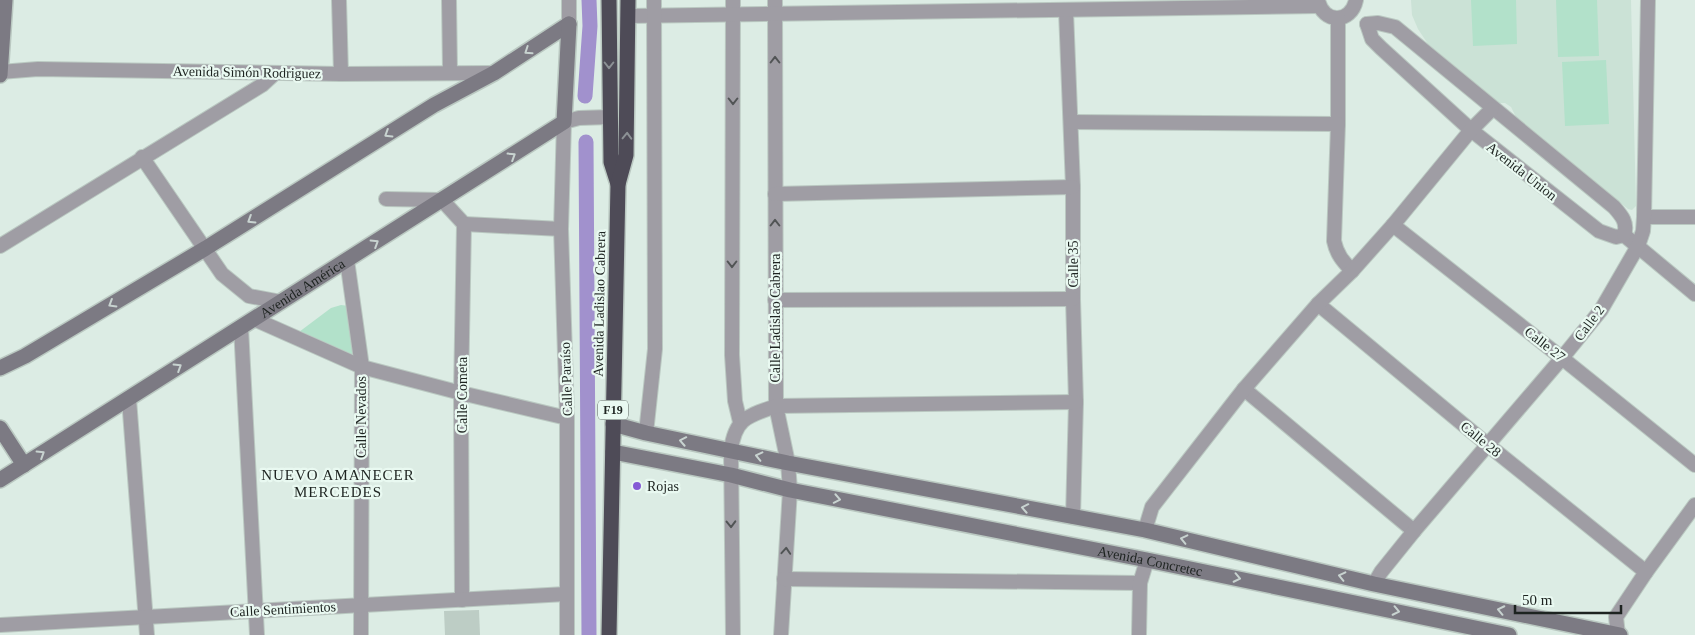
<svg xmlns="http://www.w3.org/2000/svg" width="1695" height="635" viewBox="0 0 1695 635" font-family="'Times New Roman',serif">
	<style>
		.built { fill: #cbe2d6 }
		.green { fill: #b2e1ca }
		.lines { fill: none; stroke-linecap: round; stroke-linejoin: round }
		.canal { stroke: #a191cd; stroke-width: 15 }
		.building { fill: #bdcdc5 }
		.street-casing { stroke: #bac8c1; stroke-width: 16 }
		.secondary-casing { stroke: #bac8c1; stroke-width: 18 }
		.highway-casing { stroke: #bac8c1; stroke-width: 18 }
		.street { stroke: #9f9da4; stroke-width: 14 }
		.secondary { stroke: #7c7a83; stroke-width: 15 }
		.highway { stroke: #4e4b57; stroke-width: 15 }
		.oneway { stroke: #c8d3d0 }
		.oneway2 { stroke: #515455 }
		.oneway3 { stroke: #8c9195 }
		.poi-dot { fill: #855bd5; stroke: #e9f9f1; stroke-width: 2 }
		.labels { text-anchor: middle; stroke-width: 4.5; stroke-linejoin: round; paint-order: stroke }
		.shield { fill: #e9f9f1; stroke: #5a635f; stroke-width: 1 }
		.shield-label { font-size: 12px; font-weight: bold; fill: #1d2320 }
		.street-label { font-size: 14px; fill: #1d2320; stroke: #e9f9f1 }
		.poi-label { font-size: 14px; fill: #1d2320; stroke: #e9f9f1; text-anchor: start }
		.neighbourhood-label { font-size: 15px; letter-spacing: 1px; fill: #1d2320; stroke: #e9f9f1 }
	</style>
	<rect width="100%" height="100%" fill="#dcece4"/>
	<path class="built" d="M 1411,0 L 1631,0 L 1636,206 L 1632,210 L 1628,209 L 1516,117 L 1511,107 L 1505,103 L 1498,103 L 1428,44 L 1418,29 L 1412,15 Z"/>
	<g class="green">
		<path d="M 1471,0 L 1516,0 L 1517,44 L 1473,46 Z"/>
		<path d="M 1556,0 L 1597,0 L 1599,56 L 1558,57 Z"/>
		<path d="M 1606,60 L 1609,124 L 1565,126 L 1562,62 Z"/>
		<path d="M 341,305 L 349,306 L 354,360 L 287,341 L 331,308 Z"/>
	</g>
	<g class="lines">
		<g class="canal">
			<path d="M 585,96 L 590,26 L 589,0"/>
			<path d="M 586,142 L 589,635"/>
		</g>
	</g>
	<path class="building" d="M 479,610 L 480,635 L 445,635 L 444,611 Z"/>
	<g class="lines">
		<g class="street-casing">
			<g id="street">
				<path d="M 339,0 L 341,74"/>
				<path d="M 449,0 L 450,72"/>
				<path d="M 733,0 L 732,355 L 735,401 L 740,422"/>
				<path d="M 775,0 L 776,406 L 788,463 L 790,490 L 781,635"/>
				<path d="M 1318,0 C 1323,24 1351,24 1356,0"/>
				<path d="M 1066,11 L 1073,187 L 1073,299 L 1076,402 L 1073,517"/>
				<path d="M 628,16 L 1319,6"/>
				<path d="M 1338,18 L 1338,124 L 1334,241 C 1337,255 1343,261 1352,271"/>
				<path d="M 569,24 L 569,0"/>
				<path d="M 1367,24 L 1372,39 L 1381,48 L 1471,130 L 1599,231 L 1616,237 L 1624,235 L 1695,294"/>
				<path d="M 1367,24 L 1378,23 L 1395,27 L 1614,207 C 1622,216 1628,223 1624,235"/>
				<path d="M 0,72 L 38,69 L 341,74 L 494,73"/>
				<path d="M 1072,122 L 1338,124"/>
				<path d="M 142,157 L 222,274 L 249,296 L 281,302"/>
				<path d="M 775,194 L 1073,187"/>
				<path d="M 386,199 L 442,200 L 464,224 L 461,393 L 462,600"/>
				<path d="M 1644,217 L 1695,217"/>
				<path d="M 464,224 L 561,229"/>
				<path d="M 1393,225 L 1562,358 L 1695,465"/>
				<path d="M 0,246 L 262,85 L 275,73"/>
				<path d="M 347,260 L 362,367 L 361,635"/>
				<path d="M 775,300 L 1073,299"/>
				<path d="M 1318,304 L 1488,445 L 1646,572"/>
				<path d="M 254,319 L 362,367 L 461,393 L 567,418"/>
				<path d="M 241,327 L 257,635"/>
				<path d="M 1244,389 L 1414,531"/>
				<path d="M 129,399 L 147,635"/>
				<path d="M 646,433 L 655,349 L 654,0"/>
				<path d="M 1145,530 L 1152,507 L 1244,389 L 1318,304 L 1352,271 L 1393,225 L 1471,130 L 1492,109"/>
				<path d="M 784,579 L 1140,583"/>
				<path d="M 1374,584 L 1381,572 L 1414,531 L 1562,358 L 1601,310 L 1638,246 L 1643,231 L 1644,217 L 1648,0"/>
				<path d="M 0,625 L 566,594"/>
				<path d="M 567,635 L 567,418 L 561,229 L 564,122 L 579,118 L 610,117"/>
				<path d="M 733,635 L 731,450 C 735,418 748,416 776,406 L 1076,402"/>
				<path d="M 1139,635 L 1140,583 L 1147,560"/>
				<path d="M 1618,635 L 1616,617 L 1646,572 L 1695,505"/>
			</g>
		</g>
		<g class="secondary-casing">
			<g id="secondary">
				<path d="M 0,75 L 5,0"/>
				<path d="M 0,368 L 25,356 L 206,248 L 434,105 L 494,73 L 569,24"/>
				<path d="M 613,424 L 646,433 L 788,463 L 1145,530 L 1374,584 L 1620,635"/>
				<path d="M 0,428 L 24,465"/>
				<path id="s1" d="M 613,452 L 731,475 L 790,490 L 1147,560 L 1509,635"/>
				<path id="s2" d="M 0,480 L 564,122 L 569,24"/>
			</g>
		</g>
		<g class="highway-casing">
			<g id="highway">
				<path d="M 609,0 L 611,162 L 618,184"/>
				<path d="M 609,635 L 618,184 L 626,155 L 628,0"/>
			</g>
		</g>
		<use href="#street" class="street"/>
		<use href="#secondary" class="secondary"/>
		<use href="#highway" class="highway"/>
	</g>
	<defs><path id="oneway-chevron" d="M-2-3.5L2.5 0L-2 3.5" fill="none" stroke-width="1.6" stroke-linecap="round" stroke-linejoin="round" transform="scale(1.25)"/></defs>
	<g class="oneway">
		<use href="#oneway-chevron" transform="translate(528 51) rotate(146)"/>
		<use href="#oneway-chevron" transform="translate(388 134) rotate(148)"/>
		<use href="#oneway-chevron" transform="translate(512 156) rotate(-32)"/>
		<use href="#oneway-chevron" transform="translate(251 220) rotate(148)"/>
		<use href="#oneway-chevron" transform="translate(375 243) rotate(-32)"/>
		<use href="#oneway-chevron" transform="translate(112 304) rotate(149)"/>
		<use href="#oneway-chevron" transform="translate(178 367) rotate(-32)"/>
		<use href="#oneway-chevron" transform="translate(683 441) rotate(-169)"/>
		<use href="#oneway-chevron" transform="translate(41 454) rotate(-32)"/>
		<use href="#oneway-chevron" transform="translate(759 456) rotate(-167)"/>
		<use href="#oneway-chevron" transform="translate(837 499) rotate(11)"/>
		<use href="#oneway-chevron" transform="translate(1025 508) rotate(-169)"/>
		<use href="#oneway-chevron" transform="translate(1184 539) rotate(-167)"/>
		<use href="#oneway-chevron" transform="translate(1342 576) rotate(-167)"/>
		<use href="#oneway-chevron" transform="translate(1237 578) rotate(12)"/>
		<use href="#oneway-chevron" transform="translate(1501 610) rotate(-168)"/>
		<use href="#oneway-chevron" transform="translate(1396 611) rotate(12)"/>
	</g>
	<g class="oneway2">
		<use href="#oneway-chevron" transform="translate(775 60) rotate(-90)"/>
		<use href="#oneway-chevron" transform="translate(733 101) rotate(90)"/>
		<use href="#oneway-chevron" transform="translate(775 223) rotate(-90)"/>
		<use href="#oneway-chevron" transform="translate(732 264) rotate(90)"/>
		<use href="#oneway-chevron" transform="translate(731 524) rotate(89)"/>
		<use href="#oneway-chevron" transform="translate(786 551) rotate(-86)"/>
	</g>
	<g class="oneway3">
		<use href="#oneway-chevron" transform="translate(609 65) rotate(90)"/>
		<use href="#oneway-chevron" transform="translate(627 136) rotate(-88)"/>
	</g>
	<circle class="poi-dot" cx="637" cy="486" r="5"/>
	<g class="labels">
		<rect class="shield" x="598" y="400.5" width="30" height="19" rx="4"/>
		<g class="shield-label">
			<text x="613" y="414">F19</text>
		</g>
		<g class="street-label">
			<text transform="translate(247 72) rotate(1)" y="5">Avenida Simón Rodriguez</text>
			<text transform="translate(1522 171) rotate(38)" y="5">Avenida Union</text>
			<text transform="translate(1073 264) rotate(-90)" y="5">Calle 35</text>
			<text dy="5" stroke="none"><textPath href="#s2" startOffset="358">Avenida América</textPath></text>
			<text transform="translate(599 304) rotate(-89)" y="5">Avenida Ladislao Cabrera</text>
			<text transform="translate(775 318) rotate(-90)" y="5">Calle Ladislao Cabrera</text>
			<text transform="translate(1589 323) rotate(-53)" y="5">Calle 2</text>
			<text transform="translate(1545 344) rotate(38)" y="5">Calle 27</text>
			<text transform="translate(566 379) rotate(-92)" y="5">Calle Paraíso</text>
			<text transform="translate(462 395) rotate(-90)" y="5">Calle Cometa</text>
			<text transform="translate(361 417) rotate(-90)" y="5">Calle Nevados</text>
			<text transform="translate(1481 439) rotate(39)" y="5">Calle 28</text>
			<text dy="5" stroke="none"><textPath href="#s1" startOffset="548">Avenida Concretec</textPath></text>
			<text transform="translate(283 609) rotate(-3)" y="5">Calle Sentimientos</text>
		</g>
		<g class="poi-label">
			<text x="647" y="491">Rojas</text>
		</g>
		<g class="neighbourhood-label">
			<text x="338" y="480">NUEVO AMANECER<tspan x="338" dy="17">MERCEDES</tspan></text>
		</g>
	</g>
	<path d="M1515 605v8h106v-8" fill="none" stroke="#1d2320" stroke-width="2.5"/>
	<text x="1522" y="605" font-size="15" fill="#1d2320" stroke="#e9f9f1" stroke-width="4" paint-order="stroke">50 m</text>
</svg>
